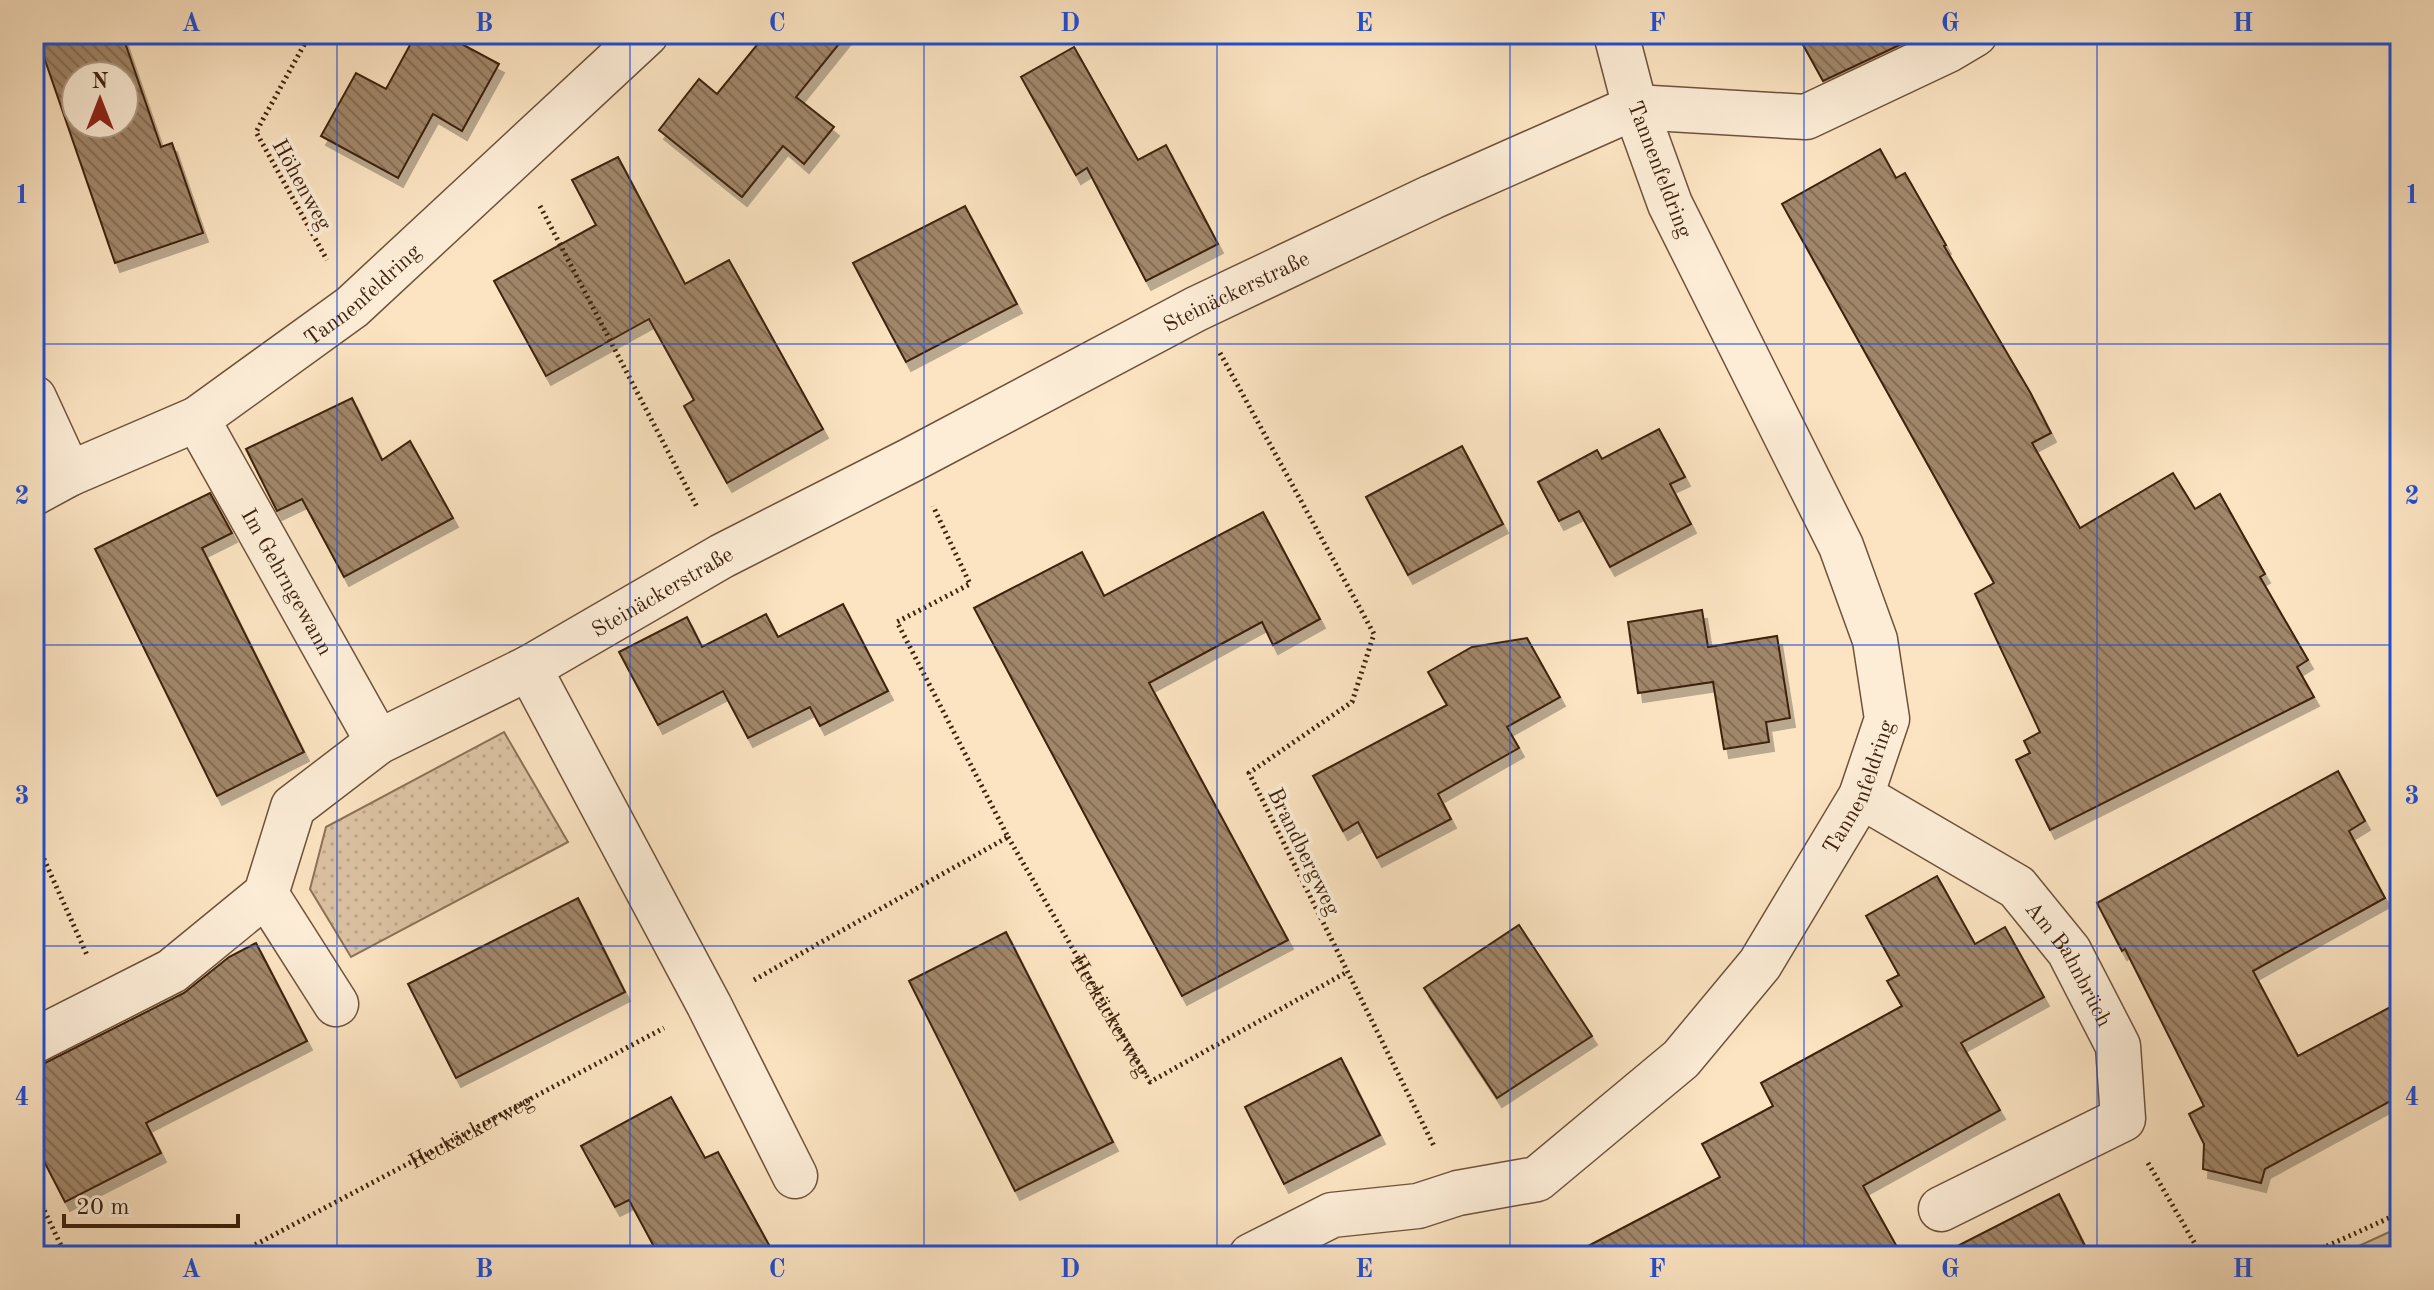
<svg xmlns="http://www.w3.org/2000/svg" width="2434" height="1290" viewBox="0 0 2434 1290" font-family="'Old Standard TT',serif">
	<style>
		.grass { fill: url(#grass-tufts); stroke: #8d7258; stroke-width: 2 }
		.park { fill: url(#park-dots); stroke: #8d7258; stroke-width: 2 }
		.building { fill: url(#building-back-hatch); stroke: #3e220c; stroke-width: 2; fill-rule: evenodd; filter: url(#shadow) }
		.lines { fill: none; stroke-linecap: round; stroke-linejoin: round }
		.minor-casing { stroke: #6e523a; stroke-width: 47 }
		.path { stroke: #3e220c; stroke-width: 5; stroke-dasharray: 2 4; stroke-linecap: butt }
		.minor { stroke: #fdedd7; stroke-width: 44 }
		.grid { fill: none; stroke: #1d4ed8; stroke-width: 2; stroke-opacity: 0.55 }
		.labels { text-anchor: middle; stroke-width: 8; stroke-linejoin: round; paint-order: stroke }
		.street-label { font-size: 22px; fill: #3e220c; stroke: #fdedd7 }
		.neatline { fill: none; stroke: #1d4ed8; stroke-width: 3 }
		.grid-label { font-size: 26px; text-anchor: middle; font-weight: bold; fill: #1d4ed8 }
	</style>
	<defs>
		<pattern id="grass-tufts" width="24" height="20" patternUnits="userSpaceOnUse" patternTransform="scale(2)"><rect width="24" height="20" fill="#dcc3a3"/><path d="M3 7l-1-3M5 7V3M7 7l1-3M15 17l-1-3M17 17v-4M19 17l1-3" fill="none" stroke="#bea78b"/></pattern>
		<pattern id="park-dots" width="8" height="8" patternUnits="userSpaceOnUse" patternTransform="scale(2)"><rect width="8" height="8" fill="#dcc3a3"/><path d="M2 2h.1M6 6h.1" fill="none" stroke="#bea78b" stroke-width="1.8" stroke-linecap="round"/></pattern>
		<pattern id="building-back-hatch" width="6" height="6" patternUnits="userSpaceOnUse" patternTransform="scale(2)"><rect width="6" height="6" fill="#a1876b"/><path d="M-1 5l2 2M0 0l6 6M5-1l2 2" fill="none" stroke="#856e56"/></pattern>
		<filter id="shadow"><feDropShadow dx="5" dy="9" stdDeviation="0" flood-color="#0004"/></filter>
	</defs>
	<rect width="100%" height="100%" fill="#fce4c2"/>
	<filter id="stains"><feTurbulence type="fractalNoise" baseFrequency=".0025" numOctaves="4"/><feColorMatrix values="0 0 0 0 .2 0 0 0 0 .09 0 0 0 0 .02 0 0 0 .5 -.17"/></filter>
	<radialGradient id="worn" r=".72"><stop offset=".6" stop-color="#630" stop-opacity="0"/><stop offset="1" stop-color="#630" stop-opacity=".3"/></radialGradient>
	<path class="grass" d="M 2400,1227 L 2400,1256 L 2337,1256 Z"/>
	<path class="park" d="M 504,732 L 568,842 L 351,957 L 310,889 L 326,827 Z"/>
	<g class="building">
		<path d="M 36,34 L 122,34 L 161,147 L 172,143 L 203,233 L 115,263 ZM 76,76 L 124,76 L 124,124 L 76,124 Z"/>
		<path d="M 416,34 L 443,34 L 499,64 L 462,131 L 433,114 L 398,178 L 321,136 L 356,73 L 386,89 Z"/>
		<path d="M 766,34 L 847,34 L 796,97 L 834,127 L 804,164 L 783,146 L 742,197 L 659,130 L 699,79 L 717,94 Z"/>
		<path d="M 1797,34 L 1923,34 L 1823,81 Z"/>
		<path d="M 1074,47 L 1138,160 L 1166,145 L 1218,244 L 1146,281 L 1087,168 L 1076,175 L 1021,77 Z"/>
		<path d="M 1880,149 L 1896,178 L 1905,173 L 1946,245 L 1944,246 L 2030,392 L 2051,433 L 2032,443 L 2080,528 L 2173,473 L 2195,509 L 2220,494 L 2265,574 L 2260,577 L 2308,660 L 2297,667 L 2314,697 L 2050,830 L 2016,760 L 2030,753 L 2024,741 L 2040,732 L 1975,594 L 1994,583 L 1782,204 Z"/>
		<path d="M 618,157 L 685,284 L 729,260 L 823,429 L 727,483 L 684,406 L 694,400 L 649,319 L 546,376 L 494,281 L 596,225 L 572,180 Z"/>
		<path d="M 965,206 L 1017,304 L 906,362 L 853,263 Z"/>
		<path d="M 352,398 L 382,460 L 410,441 L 453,518 L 344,577 L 302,499 L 277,511 L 246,449 Z"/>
		<path d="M 1659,429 L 1685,477 L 1670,484 L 1691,524 L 1610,567 L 1579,511 L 1559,521 L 1538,482 L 1597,450 L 1602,459 Z"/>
		<path d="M 1462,446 L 1503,524 L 1408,575 L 1366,497 Z"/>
		<path d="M 210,493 L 232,533 L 202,548 L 304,752 L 217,796 L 95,549 Z"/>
		<path d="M 1263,512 L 1320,619 L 1273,645 L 1262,622 L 1149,683 L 1288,940 L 1182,996 L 974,608 L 1082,552 L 1104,596 Z"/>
		<path d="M 843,604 L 888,691 L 820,726 L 810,707 L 748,738 L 723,691 L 658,725 L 619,652 L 687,617 L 702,647 L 766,614 L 778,637 Z"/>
		<path d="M 1702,610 L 1708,647 L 1777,636 L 1790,718 L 1766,722 L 1769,742 L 1724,749 L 1713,682 L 1638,693 L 1628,622 Z"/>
		<path d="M 1527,638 L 1560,697 L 1507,727 L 1519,748 L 1438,794 L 1451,819 L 1377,858 L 1358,822 L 1343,831 L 1313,776 L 1447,705 L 1428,672 L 1472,647 Z"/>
		<path d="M 2338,771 L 2365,821 L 2349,831 L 2385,898 L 2253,971 L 2298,1056 L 2400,1002 L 2400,1096 L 2265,1169 L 2261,1183 L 2203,1169 L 2204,1144 L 2189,1114 L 2204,1106 L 2125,949 L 2122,951 L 2097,903 Z"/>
		<path d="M 1937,876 L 1975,944 L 2005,927 L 2044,997 L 1961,1043 L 2000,1110 L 1863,1186 L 1902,1256 L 1569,1256 L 1720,1177 L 1702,1144 L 1773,1106 L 1761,1083 L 1902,1006 L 1887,981 L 1899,975 L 1866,916 Z"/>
		<path d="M 578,898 L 625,992 L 456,1078 L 408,984 Z"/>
		<path d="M 1519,925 L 1592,1036 L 1497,1098 L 1424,988 Z"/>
		<path d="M 1006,932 L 1113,1142 L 1015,1191 L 909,981 Z"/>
		<path d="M 256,943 L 307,1041 L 146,1123 L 161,1153 L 65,1202 L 34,1142 L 34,1066 L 45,1063 L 184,993 L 229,957 Z"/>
		<path d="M 1341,1058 L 1380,1135 L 1284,1184 L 1245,1107 Z"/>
		<path d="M 671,1097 L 705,1158 L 718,1152 L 775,1256 L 659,1256 L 629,1200 L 615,1207 L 581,1146 Z"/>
		<path d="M 2059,1194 L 2090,1256 L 1938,1256 Z"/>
	</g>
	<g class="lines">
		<g class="minor-casing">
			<g id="minor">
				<path d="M 34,398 L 69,474"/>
				<path id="s3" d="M 197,419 L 378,742"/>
				<path id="s4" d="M 34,493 L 69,474 L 197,419 L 352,307 L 646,34"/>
				<path d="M 529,668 L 709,1005 L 795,1176"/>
				<path id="s5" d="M 1861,796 L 2017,887 L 2069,951 L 2118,1046 L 2123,1119 L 1941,1209"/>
				<path d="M 266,894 L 336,1004"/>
				<path id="s6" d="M 34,1041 L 172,971 L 266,894 L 293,807 L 378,742 L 529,668 L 722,556 L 911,460 L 1196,309 L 1432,197 L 1635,107 L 1806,117 L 1948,50 L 1975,34"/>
				<path id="s7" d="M 1251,1256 L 1332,1215 L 1418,1206 L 1458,1193 L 1537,1179 L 1681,1059 L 1760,964 L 1861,796 L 1887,719 L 1875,640 L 1841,546 L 1670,204 L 1635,107 L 1616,34"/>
			</g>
		</g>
		<g class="path">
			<path d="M 310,34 L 256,132 L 327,260"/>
			<path d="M 540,206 L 698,509"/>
			<path d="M 1220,353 L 1374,634 L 1352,702 L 1249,773 L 1434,1146"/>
			<path d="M 34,837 L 87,955"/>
			<path id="s1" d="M 1008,837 L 1150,1082 L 1347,972"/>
			<path d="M 754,980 L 1008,837 L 897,622 L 970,584 L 933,506"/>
			<path d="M 2148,1163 L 2202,1256"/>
			<path d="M 34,1189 L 66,1256"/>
			<path id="s2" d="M 234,1256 L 664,1028"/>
			<path d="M 2305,1256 L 2400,1213"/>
		</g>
		<use href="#minor" class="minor"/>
	</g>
	<path class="grid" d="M 337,34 L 337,1256M 630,34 L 630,1256M 924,34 L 924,1256M 1217,34 L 1217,1256M 1510,34 L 1510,1256M 1804,34 L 1804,1256M 2097,34 L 2097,1256M 34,344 L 2400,344M 34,645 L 2400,645M 34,946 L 2400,946"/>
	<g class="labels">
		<g class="street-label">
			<text transform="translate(1661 169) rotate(69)" y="8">Tannenfeldring</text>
			<text transform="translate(303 184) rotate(61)" y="8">Höhenweg</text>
			<text dy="8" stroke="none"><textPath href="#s6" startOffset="1444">Steinäckerstraße</textPath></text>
			<text dy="8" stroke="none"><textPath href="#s4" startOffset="386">Tannenfeldring</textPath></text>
			<text dy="8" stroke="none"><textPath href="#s3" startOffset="186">Im Gehrngewann</textPath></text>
			<text dy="8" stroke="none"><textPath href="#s6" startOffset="796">Steinäckerstraße</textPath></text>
			<text dy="8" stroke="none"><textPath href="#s7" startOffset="814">Tannenfeldring</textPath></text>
			<text transform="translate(1305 851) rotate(64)" y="8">Brandbergweg</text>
			<text dy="8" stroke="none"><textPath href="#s5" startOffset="274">Am Bahnbrüch</textPath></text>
			<text dy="8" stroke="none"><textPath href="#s1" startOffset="206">Heckäckerweg</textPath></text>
			<text dy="8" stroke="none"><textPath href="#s2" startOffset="268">Heckäckerweg</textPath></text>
		</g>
	</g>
	<rect width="2434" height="1290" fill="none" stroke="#fce4c2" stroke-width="88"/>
	<g transform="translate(100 100)"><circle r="38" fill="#fdedd7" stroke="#b19c86" stroke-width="2"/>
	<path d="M0-6L14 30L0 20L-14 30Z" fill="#8f2418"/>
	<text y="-12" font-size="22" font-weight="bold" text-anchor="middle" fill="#3e220c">N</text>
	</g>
	<path d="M64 1214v12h174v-12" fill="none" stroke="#3e220c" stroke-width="4"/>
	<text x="76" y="1214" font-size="24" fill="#3e220c" stroke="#fdedd7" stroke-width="6" paint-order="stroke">20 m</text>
	<rect x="44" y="44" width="2346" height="1202" class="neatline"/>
	<g class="grid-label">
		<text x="191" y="31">A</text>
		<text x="484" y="31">B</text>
		<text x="777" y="31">C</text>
		<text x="1070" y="31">D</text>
		<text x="1364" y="31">E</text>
		<text x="1657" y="31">F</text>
		<text x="1950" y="31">G</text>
		<text x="2243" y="31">H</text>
		<text x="22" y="203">1</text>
		<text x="2412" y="203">1</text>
		<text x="22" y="504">2</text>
		<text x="2412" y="504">2</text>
		<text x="22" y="804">3</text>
		<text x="2412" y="804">3</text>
		<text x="22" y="1105">4</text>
		<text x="2412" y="1105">4</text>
		<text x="191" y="1277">A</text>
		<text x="484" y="1277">B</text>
		<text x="777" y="1277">C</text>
		<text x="1070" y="1277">D</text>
		<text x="1364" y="1277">E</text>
		<text x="1657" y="1277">F</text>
		<text x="1950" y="1277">G</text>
		<text x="2243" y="1277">H</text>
	</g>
	<rect width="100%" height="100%" filter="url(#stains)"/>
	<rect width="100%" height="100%" fill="url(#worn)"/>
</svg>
